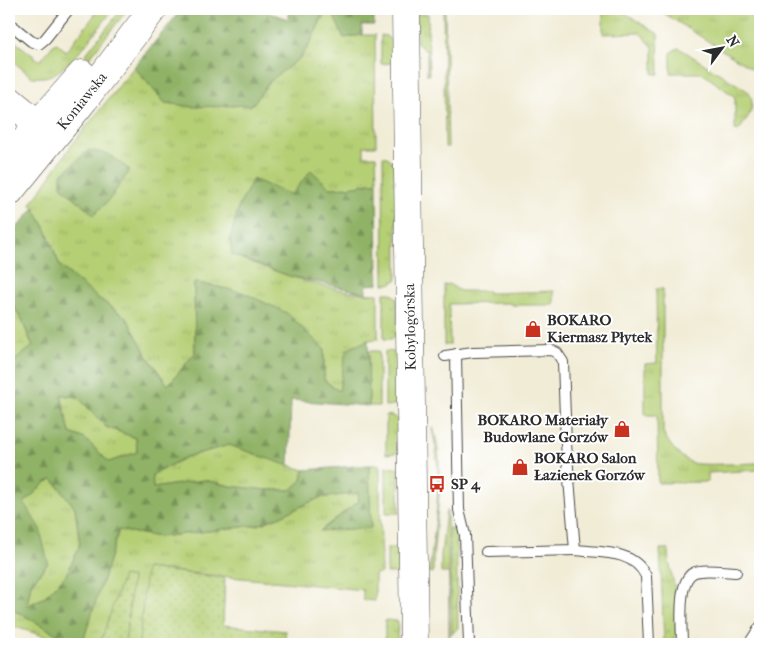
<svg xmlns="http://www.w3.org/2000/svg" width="769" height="653" viewBox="0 0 769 653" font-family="'IM FELL French Canon',serif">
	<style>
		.grass { fill: url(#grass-tufts); stroke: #707d50 }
		.forest { fill: url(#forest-firs); stroke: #5e6e48; fill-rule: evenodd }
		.park { fill: url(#park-dots); stroke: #707d50 }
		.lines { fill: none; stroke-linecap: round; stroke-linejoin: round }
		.lane-casing { stroke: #494845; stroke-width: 12 }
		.secondary-casing { stroke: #494845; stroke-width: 29 }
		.lane { stroke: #fff; stroke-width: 10 }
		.secondary { stroke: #fff; stroke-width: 28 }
		.labels { text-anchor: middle; stroke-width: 4; stroke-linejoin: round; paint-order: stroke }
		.street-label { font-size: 15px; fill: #2b2b2b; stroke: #fff }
		.poi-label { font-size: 15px; font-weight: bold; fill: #2b2b2b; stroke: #fff; text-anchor: start }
	</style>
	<defs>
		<pattern id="grass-tufts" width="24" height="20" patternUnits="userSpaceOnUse" patternTransform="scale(1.25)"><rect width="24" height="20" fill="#b5cf74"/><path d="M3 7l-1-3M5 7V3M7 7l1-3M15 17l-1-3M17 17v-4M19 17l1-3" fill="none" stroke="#9cb265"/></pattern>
		<pattern id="forest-firs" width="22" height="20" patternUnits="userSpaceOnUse" patternTransform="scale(1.25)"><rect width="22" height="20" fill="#90b266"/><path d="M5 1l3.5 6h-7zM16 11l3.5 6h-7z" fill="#769154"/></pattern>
		<pattern id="park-dots" width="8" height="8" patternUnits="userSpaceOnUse" patternTransform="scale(1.25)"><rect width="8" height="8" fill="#b5cf74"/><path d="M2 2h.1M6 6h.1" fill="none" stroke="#9cb265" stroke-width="1.8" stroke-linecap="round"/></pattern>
	</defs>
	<rect width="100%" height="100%" fill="#fff"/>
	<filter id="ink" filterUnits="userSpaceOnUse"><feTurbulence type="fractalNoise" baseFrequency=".02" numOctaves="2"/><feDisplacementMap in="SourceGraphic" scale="10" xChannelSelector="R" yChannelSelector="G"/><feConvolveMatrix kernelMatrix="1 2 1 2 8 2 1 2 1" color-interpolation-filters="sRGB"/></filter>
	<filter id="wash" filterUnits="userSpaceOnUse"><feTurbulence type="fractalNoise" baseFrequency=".0096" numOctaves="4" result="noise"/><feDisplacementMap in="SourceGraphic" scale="20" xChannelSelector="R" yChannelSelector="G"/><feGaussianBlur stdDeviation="1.12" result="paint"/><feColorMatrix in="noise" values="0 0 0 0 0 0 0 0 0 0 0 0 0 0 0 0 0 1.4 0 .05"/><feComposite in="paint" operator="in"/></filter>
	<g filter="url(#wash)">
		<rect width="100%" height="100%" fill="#f1ecd6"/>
		<g class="grass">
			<path d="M 97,9 L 114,9 C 99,26 70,71 48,76 C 43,78 37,77 32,77 L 9,58 L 9,37 L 39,60 L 41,60 L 54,44 L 57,43 L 66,51 L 94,16 Z"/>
			<path d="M 122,9 L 128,9 L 89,58 L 85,55 Z"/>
			<path d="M 324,9 L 340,9 L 333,14 L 344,38 L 362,35 L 375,35 L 376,146 L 364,146 L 364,156 L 376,156 L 377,182 L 350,187 L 330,188 L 291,195 L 232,255 C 278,272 329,293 378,294 L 378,339 L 368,340 L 339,391 L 324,380 L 324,349 L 194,283 L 195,353 L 168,386 L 146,354 L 127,318 L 94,295 L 60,266 L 45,227 L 31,204 L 71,146 L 134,67 L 165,103 L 252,105 L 270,81 L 301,56 L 308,47 L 324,14 Z"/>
			<path d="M 443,9 L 445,9 L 448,147 L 445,147 Z"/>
			<path d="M 603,9 L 619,9 L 658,34 L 659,74 L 653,74 L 653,47 L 640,33 L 603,34 Z"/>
			<path d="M 657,9 L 760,9 L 760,74 Z"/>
			<path d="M 416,14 L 428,14 L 429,75 L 427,75 L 427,50 L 424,50 L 417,43 Z"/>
			<path d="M 381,35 L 386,36 L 393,42 L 394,63 L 381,64 Z"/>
			<path d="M 679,48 L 749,92 C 757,107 747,120 738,131 L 735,130 L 735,97 L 702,73 L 671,73 L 671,53 L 674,50 Z"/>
			<path d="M 383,156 L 389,158 L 396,166 L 397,279 C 393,284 390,284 384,284 Z"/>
			<path d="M 449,284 L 460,291 L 488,291 L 488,293 L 554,291 L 554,305 L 511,305 L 511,303 L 449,304 L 450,345 L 444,345 L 444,285 Z"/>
			<path d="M 656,289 L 663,289 L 663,432 C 669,445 679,457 692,463 C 699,466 749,463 760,463 L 760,470 L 708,473 L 708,482 L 658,483 L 657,415 L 645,415 L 645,364 L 657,363 Z"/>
			<path d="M 384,293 L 391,293 L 397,298 L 397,335 L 391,339 L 384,339 Z"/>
			<path d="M 9,298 L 23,323 L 33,347 L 9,365 Z"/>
			<path d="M 368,351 L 379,351 L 379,406 L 369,406 Z"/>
			<path d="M 385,351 L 394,352 L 399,356 L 398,402 L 394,405 L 385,406 Z"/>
			<path d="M 61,395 L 78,397 L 106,427 L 136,438 L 137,452 L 109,462 L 85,439 L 70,433 Z"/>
			<path d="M 386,415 L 392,416 L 398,419 L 399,450 L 396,453 L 386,454 Z"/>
			<path d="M 433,427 C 448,476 433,523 433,573 L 429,572 C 435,525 444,475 432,429 Z"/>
			<path d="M 229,445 L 304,470 L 302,480 L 292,490 L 268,490 L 235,487 L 204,480 L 153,488 L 152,475 L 186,457 Z"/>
			<path d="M 369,465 L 380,465 L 381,573 L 375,574 L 375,601 L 363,600 L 363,590 C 291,582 219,577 147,568 L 139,644 L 125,644 L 132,578 L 101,641 L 105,644 L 82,644 L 118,530 L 159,537 L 258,525 L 281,516 L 319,498 L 358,493 L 359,501 L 321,530 L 371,527 Z"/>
			<path d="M 386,466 L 399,469 L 399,513 L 386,513 Z"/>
			<path d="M 53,479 L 75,508 L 80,545 L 66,575 L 43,598 L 26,606 L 31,584 L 48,563 L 24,503 L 46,482 Z"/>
			<path d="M 446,511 L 447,511 L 450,636 L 449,637 L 449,573 L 441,573 L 441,555 Z"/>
			<path d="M 449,528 L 456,528 L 458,628 L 452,634 Z"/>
			<rect x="387" y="548" width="15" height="25"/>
			<path d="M 660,549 L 668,549 C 669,576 687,616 673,641 L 664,644 Z"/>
			<path d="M 9,610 L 20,613 L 74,644 L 69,644 L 9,625 Z"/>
			<path d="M 385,620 L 398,621 L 397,644 L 385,644 Z"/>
		</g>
		<g class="forest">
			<path d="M 182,9 L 258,9 L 288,19 L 291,9 L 324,9 L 324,14 L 308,47 L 301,57 L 270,81 L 252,105 L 195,107 L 165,103 L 134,67 Z"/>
			<path d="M 340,9 L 374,9 L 374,25 L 362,25 L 362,35 L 344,38 L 333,14 Z"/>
			<path d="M 89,150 L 108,154 L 130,170 L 109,200 L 94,215 L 61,186 L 61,175 Z"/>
			<path d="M 311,170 L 330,188 L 350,187 L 377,182 L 378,284 L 366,285 L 366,293 L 289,276 L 232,255 L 230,239 L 239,206 L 253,179 L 291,195 Z"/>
			<path d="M 34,208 L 45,227 L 60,266 L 94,295 L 127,318 L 146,354 L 168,385 L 195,353 L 194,282 L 242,292 L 287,313 L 324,349 L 324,380 L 339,391 L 346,350 L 368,340 L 369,406 L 291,400 L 289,466 L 229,445 L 186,457 L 152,475 L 153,488 L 204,480 L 230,486 L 268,490 L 291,490 L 302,480 L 304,470 L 369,465 L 371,528 L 320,531 L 359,501 L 358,493 L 319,498 L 281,516 L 258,525 L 159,537 L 119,530 L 82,644 L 74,644 L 20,613 L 9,610 L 9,398 L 18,390 L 9,383 L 9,365 L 33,346 L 23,323 L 9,297 L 9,237 ZM 61,395 L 78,397 L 106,427 L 136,438 L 137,452 L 109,462 L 85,439 L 70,433 ZM 53,479 L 75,508 L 80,545 L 66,575 L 43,598 L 27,606 L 31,584 L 48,563 L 40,529 L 24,503 L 46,482 Z"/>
		</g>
		<g class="park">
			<path d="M 146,568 L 225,578 L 223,625 L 286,631 L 284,644 L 139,644 Z"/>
			<path d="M 123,576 L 132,577 L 125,644 L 105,644 L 101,641 Z"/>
		</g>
	</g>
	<g filter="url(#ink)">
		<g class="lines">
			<g class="lane-casing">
				<g id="lane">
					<path d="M 9,23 L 31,41 L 39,44 L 45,39 L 69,9"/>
					<path d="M 456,354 L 459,510 L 465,535 L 469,644"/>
					<path d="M 445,356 L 473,352 L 551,350 L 557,353 L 563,362 L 566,444 L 575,550 L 486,552"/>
					<path d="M 575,550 C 601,553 633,549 646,576 L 649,644"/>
					<path d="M 682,644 C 682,627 677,582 693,573 C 702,568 725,572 736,572"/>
					<path d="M 749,644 L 760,627"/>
				</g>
			</g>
			<g class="secondary-casing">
				<g id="secondary">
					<path d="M 406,9 L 414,644"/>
					<path d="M 9,100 L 38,124"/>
					<path d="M 9,161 L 38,124 L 82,74"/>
					<path d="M 9,192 L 84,100 L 153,9"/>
				</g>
			</g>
			<use href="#lane" class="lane"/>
			<use href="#secondary" class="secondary"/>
		</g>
	</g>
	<defs>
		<g id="shop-bare" transform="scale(1.35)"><path d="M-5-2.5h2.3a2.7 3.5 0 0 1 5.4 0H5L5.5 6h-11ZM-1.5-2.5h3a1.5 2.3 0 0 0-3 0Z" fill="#c8321e" stroke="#fff" stroke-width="2.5" paint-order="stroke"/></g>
		<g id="bus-bare" transform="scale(1.35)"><path d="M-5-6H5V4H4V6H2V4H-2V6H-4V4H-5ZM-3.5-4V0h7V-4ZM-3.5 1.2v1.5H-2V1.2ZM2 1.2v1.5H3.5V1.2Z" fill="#c8321e" stroke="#fff" stroke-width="2.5" paint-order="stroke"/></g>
	</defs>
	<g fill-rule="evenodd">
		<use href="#shop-bare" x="533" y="329"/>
		<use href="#shop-bare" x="622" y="429"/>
		<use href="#shop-bare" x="520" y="467"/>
		<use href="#bus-bare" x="437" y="484"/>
	</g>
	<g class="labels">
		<g class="street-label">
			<text transform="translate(82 101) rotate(-51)" y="5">Koniawska</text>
			<text transform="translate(410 327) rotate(-91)" y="5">Kobylogórska</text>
		</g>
		<g class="poi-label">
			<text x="547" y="325">BOKARO<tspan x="547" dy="17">Kiermasz Płytek</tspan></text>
			<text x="608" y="425" text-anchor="end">BOKARO Materiały<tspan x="608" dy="17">Budowlane Gorzów</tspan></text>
			<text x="534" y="463">BOKARO Salon<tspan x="534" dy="17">Łazienek Gorzów</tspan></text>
			<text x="451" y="489">SP 4</text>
		</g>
	</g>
	<rect width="769" height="653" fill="none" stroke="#fff" stroke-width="30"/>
	<g transform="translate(722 48) rotate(58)" stroke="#ffffff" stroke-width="4" paint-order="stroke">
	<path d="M0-4L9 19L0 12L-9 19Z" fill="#2b2b2b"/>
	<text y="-8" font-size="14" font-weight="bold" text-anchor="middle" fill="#2b2b2b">N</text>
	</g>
</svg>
